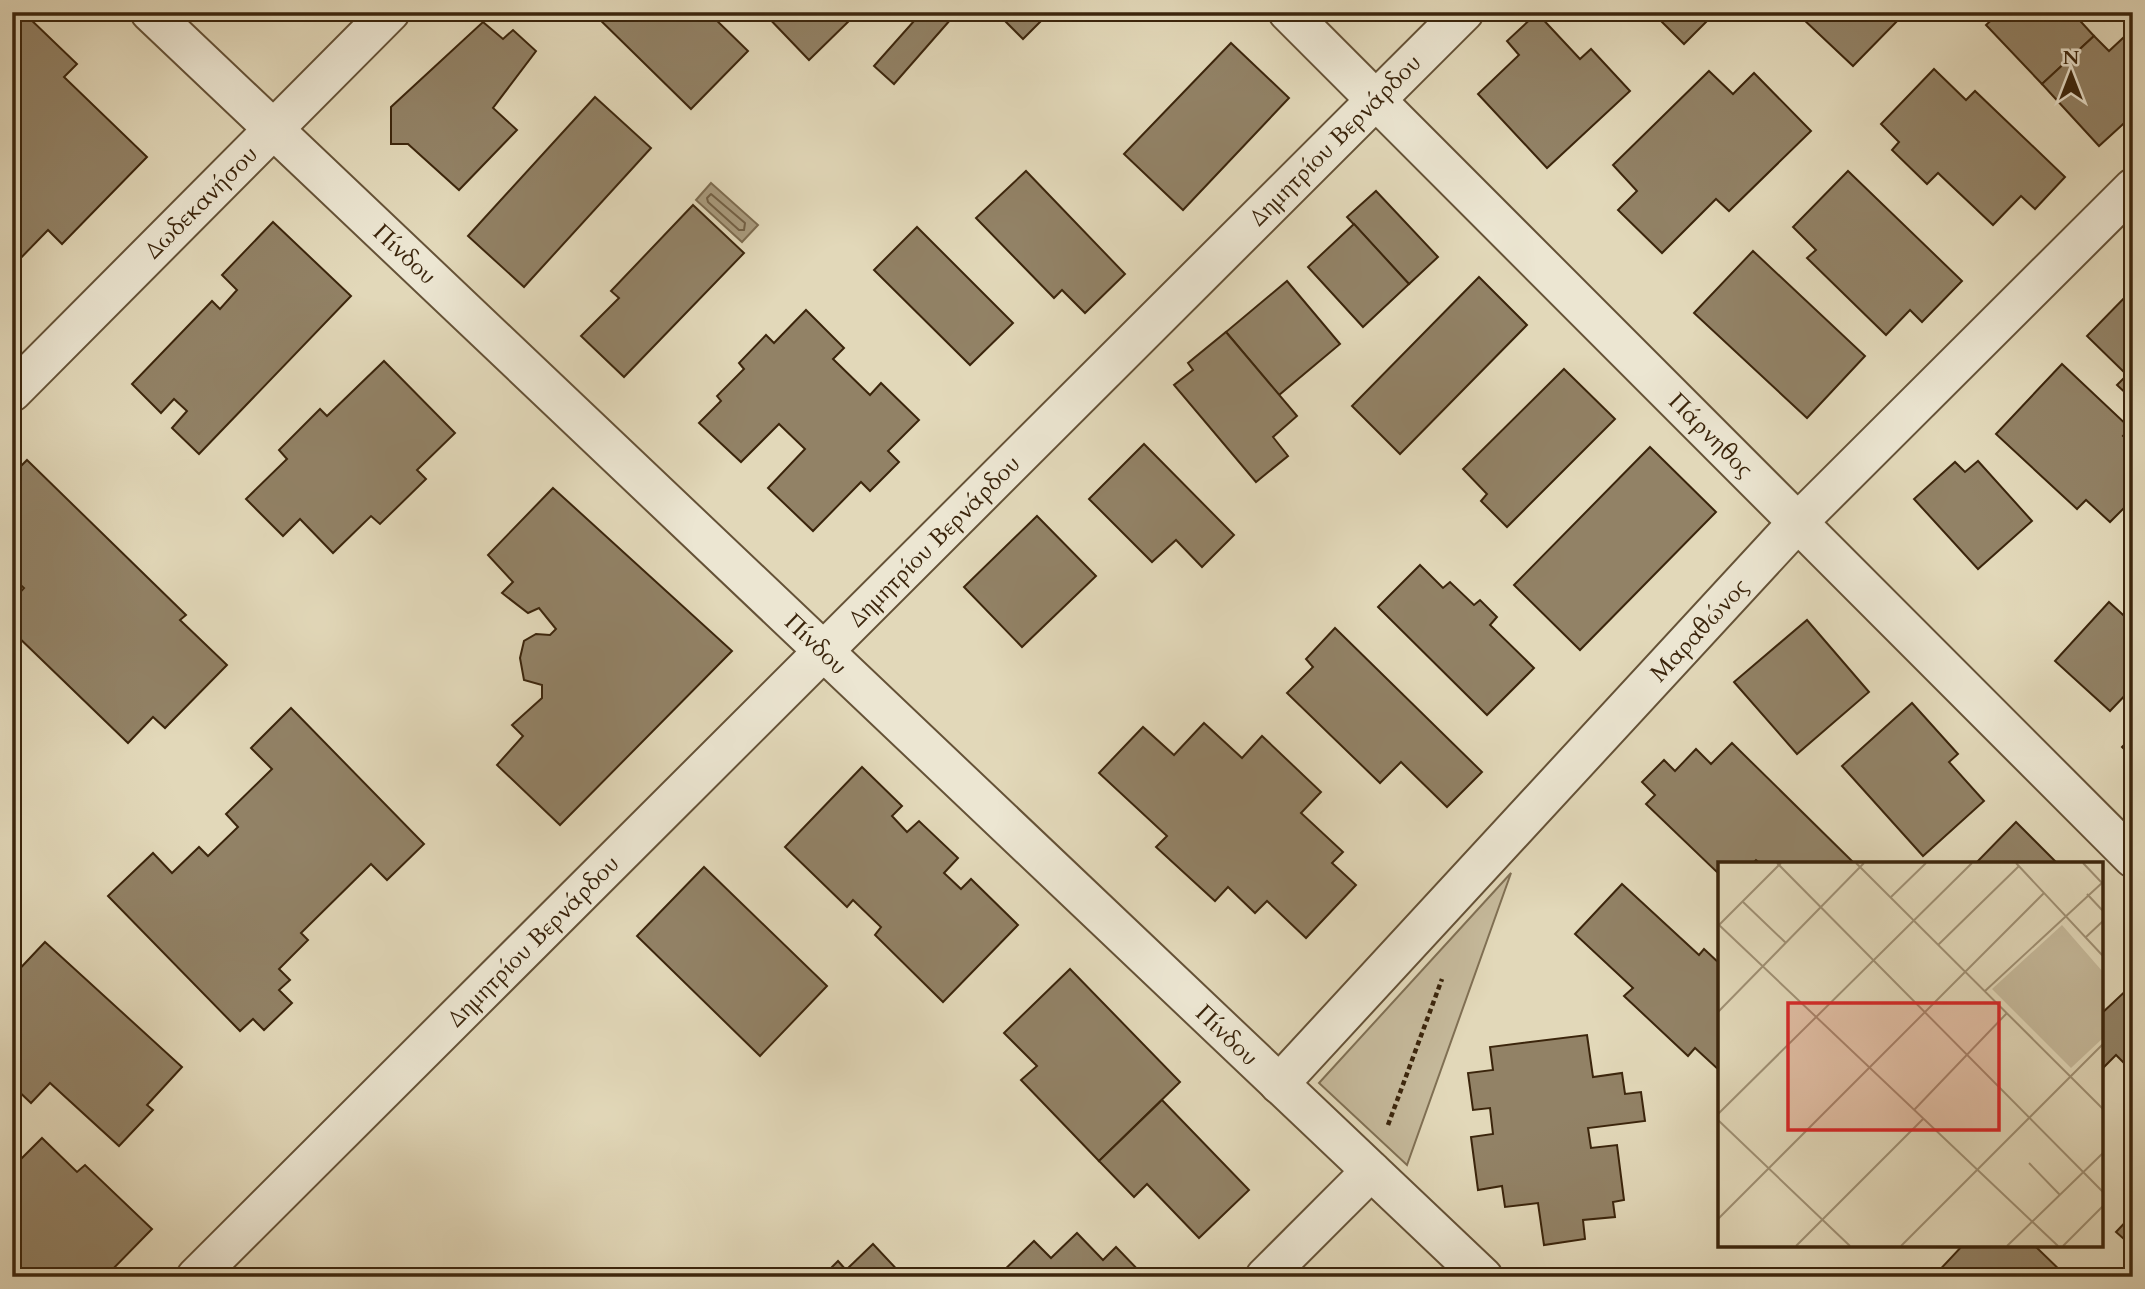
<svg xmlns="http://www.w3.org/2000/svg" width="2145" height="1289" viewBox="0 0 2145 1289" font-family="Cardo,serif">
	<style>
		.green { fill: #c6ba9c; stroke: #807054; stroke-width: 2 }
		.water { fill: #a99b7e; stroke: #7d6c50; stroke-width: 2 }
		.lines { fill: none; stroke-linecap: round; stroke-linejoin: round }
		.shore { stroke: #726045; stroke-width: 2 }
		.building { fill: #928266; stroke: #3b250c; stroke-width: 2 }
		.street-casing { stroke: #655237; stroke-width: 42 }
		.path { stroke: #3b250c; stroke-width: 4.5; stroke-dasharray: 5 3.5; stroke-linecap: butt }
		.street { stroke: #ece6d2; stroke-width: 38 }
		.labels { text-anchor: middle; stroke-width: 5; stroke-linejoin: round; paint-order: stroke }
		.street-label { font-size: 24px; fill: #3b250c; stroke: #ece6d2 }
		.inset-road { fill: none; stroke: #9f9074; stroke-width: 2 }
		.view { fill: #d62828; fill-opacity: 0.15; stroke: #d62828; stroke-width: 3.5 }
		.inset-edge { fill: none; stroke: #3b250c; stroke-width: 3.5 }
	</style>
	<rect width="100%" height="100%" fill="#e2d8b9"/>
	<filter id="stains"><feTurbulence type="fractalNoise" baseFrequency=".00286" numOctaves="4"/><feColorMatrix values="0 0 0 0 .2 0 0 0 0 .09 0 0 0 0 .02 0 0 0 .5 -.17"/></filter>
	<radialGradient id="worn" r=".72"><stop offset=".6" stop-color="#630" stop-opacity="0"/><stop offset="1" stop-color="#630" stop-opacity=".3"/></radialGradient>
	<path class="green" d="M 1511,873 L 1407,1165 L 1319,1083 Z"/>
	<path class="water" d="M 711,183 L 758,225 L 742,242 L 696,200 Z"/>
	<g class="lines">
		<path class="shore" d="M 711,194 L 745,223 L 744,230 L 739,230 L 708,202 L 707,198 Z"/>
	</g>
	<g class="building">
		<path d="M 12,12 L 29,12 L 26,15 L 77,64 L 64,77 L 147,157 L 62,244 L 48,230 L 12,267 L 12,146 L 18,140 L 12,134 Z"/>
		<path d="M 592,12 L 708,12 L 748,51 L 691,109 Z"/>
		<path d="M 763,12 L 844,12 L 851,19 L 809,60 Z"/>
		<path d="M 922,12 L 943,12 L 951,19 L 894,84 L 874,66 Z"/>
		<path d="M 996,12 L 1050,12 L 1023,39 Z"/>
		<path d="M 1652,12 L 1716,12 L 1684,44 Z"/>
		<path d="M 1808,12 L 1906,12 L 1853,66 L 1802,18 Z"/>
		<path d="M 2000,12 L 2072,12 L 2094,36 L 2042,84 L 1986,25 Z"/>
		<path d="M 1537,13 L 1580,59 L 1591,49 L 1630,91 L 1547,168 L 1478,94 L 1519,55 L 1507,41 Z"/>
		<path d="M 483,22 L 503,39 L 513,30 L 536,51 L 493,108 L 517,130 L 459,190 L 408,144 L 391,144 L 391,107 Z"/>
		<path d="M 2094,36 L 2109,51 L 2123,38 L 2133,49 L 2133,115 L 2099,146 L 2042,84 Z"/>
		<path d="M 1231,43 L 1289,98 L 1183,210 L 1124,154 Z"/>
		<path d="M 1934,69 L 1966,100 L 1975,91 L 2065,177 L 2035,209 L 2021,196 L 1993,225 L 1938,173 L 1927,184 L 1892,150 L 1899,142 L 1881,124 Z"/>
		<path d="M 1709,71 L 1733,94 L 1754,73 L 1811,131 L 1729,211 L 1716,199 L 1662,253 L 1618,210 L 1637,191 L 1613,165 Z"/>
		<path d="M 595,97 L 651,148 L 524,287 L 468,236 Z"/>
		<path d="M 1026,171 L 1125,274 L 1085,313 L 1062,290 L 1054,298 L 976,218 Z"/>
		<path d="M 1848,171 L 1962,281 L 1922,322 L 1910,310 L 1886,335 L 1807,258 L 1816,250 L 1793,227 Z"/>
		<path d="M 1376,191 L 1438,257 L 1409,284 L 1347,217 Z"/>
		<path d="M 693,205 L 744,253 L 624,377 L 581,336 L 619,298 L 611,291 Z"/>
		<path d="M 273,222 L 351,296 L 199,454 L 172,428 L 187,411 L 174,399 L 161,413 L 132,384 L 212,301 L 220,309 L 237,290 L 222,275 Z"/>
		<path d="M 1354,224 L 1409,284 L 1363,327 L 1308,267 Z"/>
		<path d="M 917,227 L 1013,323 L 970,365 L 874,270 Z"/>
		<path d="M 1753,251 L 1865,356 L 1807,418 L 1694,313 Z"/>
		<path d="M 1479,277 L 1527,325 L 1400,454 L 1352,406 Z"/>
		<path d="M 1287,281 L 1340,344 L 1279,395 L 1226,332 Z"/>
		<path d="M 2132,290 L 2133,290 L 2133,400 L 2117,385 L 2127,375 L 2087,336 Z"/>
		<path d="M 806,310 L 844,348 L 833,359 L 870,395 L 881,383 L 919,420 L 888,451 L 899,462 L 870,491 L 861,482 L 813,531 L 768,488 L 805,449 L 779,424 L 741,462 L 699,423 L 721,401 L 717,396 L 744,369 L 739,363 L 766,335 L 774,343 Z"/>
		<path d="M 1226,332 L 1297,416 L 1273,437 L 1288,456 L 1256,482 L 1174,385 L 1193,370 L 1188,363 Z"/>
		<path d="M 384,361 L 455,433 L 417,470 L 426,479 L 380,524 L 371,516 L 333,553 L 300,519 L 283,536 L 246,499 L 287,459 L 279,450 L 320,409 L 327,416 Z"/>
		<path d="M 2062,364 L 2130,428 L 2123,436 L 2133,445 L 2133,456 L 2130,460 L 2133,463 L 2133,499 L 2110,522 L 2086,500 L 2077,509 L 1996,434 Z"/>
		<path d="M 1564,369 L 1615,419 L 1507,527 L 1481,501 L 1487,494 L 1463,469 Z"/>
		<path d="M 1144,444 L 1234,535 L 1202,567 L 1176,540 L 1152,562 L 1089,499 Z"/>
		<path d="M 1650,447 L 1716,512 L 1580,650 L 1514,585 Z"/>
		<path d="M 27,460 L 186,615 L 180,620 L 227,665 L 165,728 L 153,717 L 128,743 L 12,631 L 12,601 L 24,588 L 12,577 L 12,475 Z"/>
		<path d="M 1978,461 L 2032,521 L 1978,569 L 1914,499 L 1955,462 L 1965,472 Z"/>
		<path d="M 553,488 L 732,651 L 560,825 L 497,765 L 523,736 L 512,725 L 542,698 L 542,685 L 524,680 L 520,658 L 524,641 L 536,634 L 550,635 L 556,629 L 539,608 L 528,613 L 502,593 L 513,582 L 488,555 Z"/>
		<path d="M 1037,516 L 1096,576 L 1022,647 L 964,587 Z"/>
		<path d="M 1420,565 L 1443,588 L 1450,582 L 1474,605 L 1480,600 L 1497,617 L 1490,625 L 1534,668 L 1487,715 L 1378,607 Z"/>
		<path d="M 2109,602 L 2133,624 L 2133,687 L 2110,711 L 2055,661 Z"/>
		<path d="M 1807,620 L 1869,692 L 1797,754 L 1734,682 Z"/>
		<path d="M 1335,628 L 1482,772 L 1447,807 L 1401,762 L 1380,783 L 1287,693 L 1313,667 L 1306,659 Z"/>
		<path d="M 1912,703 L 1958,754 L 1949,762 L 1984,801 L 1923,856 L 1842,766 Z"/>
		<path d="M 291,708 L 424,844 L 387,880 L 371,864 L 301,933 L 308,940 L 279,969 L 290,980 L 279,990 L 292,1003 L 264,1030 L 253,1019 L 240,1031 L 108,896 L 153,853 L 172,873 L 199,847 L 208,856 L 238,827 L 226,814 L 272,769 L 251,748 Z"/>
		<path d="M 1204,723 L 1242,758 L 1262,736 L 1321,792 L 1301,813 L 1343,852 L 1332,863 L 1356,885 L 1306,938 L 1267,901 L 1255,913 L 1228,887 L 1215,901 L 1156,847 L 1167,836 L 1099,773 L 1143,727 L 1174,755 Z"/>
		<path d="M 2133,736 L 2133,758 L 2122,747 Z"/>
		<path d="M 1732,743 L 1855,864 L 1761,864 L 1756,860 L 1752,864 L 1720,864 L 1720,875 L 1646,804 L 1655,795 L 1642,782 L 1664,760 L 1675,771 L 1696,749 L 1711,764 Z"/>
		<path d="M 862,767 L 902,806 L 892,816 L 907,832 L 919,821 L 958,858 L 944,873 L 961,889 L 971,879 L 1018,925 L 943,1002 L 875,935 L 881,927 L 853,900 L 847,907 L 785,847 Z"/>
		<path d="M 2016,822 L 2058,864 L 1975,864 Z"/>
		<path d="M 704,867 L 827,986 L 760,1056 L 637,936 Z"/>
		<path d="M 1622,884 L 1699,955 L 1704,949 L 1720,964 L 1720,1071 L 1695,1048 L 1688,1056 L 1624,996 L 1633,988 L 1575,934 Z"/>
		<path d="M 45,942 L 182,1067 L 147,1105 L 153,1110 L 119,1146 L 50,1083 L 31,1103 L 12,1085 L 12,977 Z"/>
		<path d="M 1070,969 L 1180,1082 L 1099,1161 L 1021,1080 L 1037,1066 L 1004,1033 Z"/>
		<path d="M 2133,984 L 2133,1072 L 2116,1055 L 2101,1070 L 2101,1014 Z"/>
		<path d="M 1587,1035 L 1593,1077 L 1622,1073 L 1625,1094 L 1641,1092 L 1645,1121 L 1588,1128 L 1591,1148 L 1617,1145 L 1624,1200 L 1613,1202 L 1615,1217 L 1583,1220 L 1585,1239 L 1544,1245 L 1538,1203 L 1505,1207 L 1502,1186 L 1478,1190 L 1471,1137 L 1493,1134 L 1490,1108 L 1473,1110 L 1468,1073 L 1493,1070 L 1490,1047 Z"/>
		<path d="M 1162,1100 L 1249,1190 L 1199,1238 L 1147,1184 L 1134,1197 L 1099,1161 Z"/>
		<path d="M 42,1138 L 77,1172 L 85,1165 L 152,1229 L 105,1277 L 20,1277 L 12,1270 L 12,1168 Z"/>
		<path d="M 2133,1214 L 2133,1247 L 2116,1232 Z"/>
		<path d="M 1077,1233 L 1103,1260 L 1116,1247 L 1143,1275 L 997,1277 L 1034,1241 L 1051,1258 Z"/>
		<path d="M 873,1244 L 904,1277 L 822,1277 L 838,1261 L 846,1270 Z"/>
		<path d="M 1963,1245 L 2034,1245 L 2067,1277 L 1933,1277 Z"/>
		<path d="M 1368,1270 L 1374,1277 L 1360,1277 Z"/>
	</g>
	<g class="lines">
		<g class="street-casing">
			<g id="street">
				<path d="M 150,12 L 1483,1277"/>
				<path d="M 1288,12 L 2133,858"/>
				<path d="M 12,392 L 390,12"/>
				<path d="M 1279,1084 L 1798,522 L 2133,188"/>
				<path d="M 196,1277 L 1464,12"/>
				<path d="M 1265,1277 L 1371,1171"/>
			</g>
		</g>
		<path class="path" d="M 1388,1125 L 1442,979"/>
		<use href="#street" class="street"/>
	</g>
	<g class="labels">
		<g class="street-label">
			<text transform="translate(1335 140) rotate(-45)" y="8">Δημητρίου Βερνάρδου</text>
			<text transform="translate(201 202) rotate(-45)" y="8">Δωδεκανήσου</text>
			<text transform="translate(405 254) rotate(43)" y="8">Πίνδου</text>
			<text transform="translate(1711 435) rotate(45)" y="8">Πάρνηθος</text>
			<text transform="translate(934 541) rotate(-45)" y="8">Δημητρίου Βερνάρδου</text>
			<text transform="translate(1699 630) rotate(-47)" y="8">Μαραθώνος</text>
			<text transform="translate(816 644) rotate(44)" y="8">Πίνδου</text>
			<text transform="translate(533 941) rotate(-45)" y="8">Δημητρίου Βερνάρδου</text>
			<text transform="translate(1227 1035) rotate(44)" y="8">Πίνδου</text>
		</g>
	</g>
	<g transform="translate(1718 862)">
		<rect width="385" height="385" fill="#e2d8b9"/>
		<path d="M 344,63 L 385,110 L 385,176 L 353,206 L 274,127 Z" fill="#c6ba9c"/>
		<path class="inset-road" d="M 59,1 L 385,330M 138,1 L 385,247M 298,1 L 385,94M 365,1 L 385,22M 369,32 L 385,49M 173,35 L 208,1M 24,39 L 68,81M 0,62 L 340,384M 0,64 L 63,1M 368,75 L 385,59M 220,83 L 301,4M 267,129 L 385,20M 0,150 L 146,1M 196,248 L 289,151M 0,252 L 254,1M 0,258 L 132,384M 311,301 L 342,333M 0,357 L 326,31M 78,384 L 205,257M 183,384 L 385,182M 289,384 L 385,291M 345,384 L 385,344"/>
		<path class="view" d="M 70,141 L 281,141 L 281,268 L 70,268 Z"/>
		<rect width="385" height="385" class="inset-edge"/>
	</g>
	<rect width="2145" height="1289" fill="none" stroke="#e2d8b9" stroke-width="42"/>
	<rect x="14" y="14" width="2117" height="1261" fill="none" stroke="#3b250c" stroke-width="3.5"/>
	<rect x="21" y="21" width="2103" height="1247" fill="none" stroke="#3b250c" stroke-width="2"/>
	<g transform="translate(2071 74)" stroke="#ece6d2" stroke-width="5" paint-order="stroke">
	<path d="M0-5L12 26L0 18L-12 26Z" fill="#3b250c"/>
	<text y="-10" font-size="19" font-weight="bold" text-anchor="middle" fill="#3b250c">N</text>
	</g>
	<rect width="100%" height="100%" filter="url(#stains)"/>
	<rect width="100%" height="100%" fill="url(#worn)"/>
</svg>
